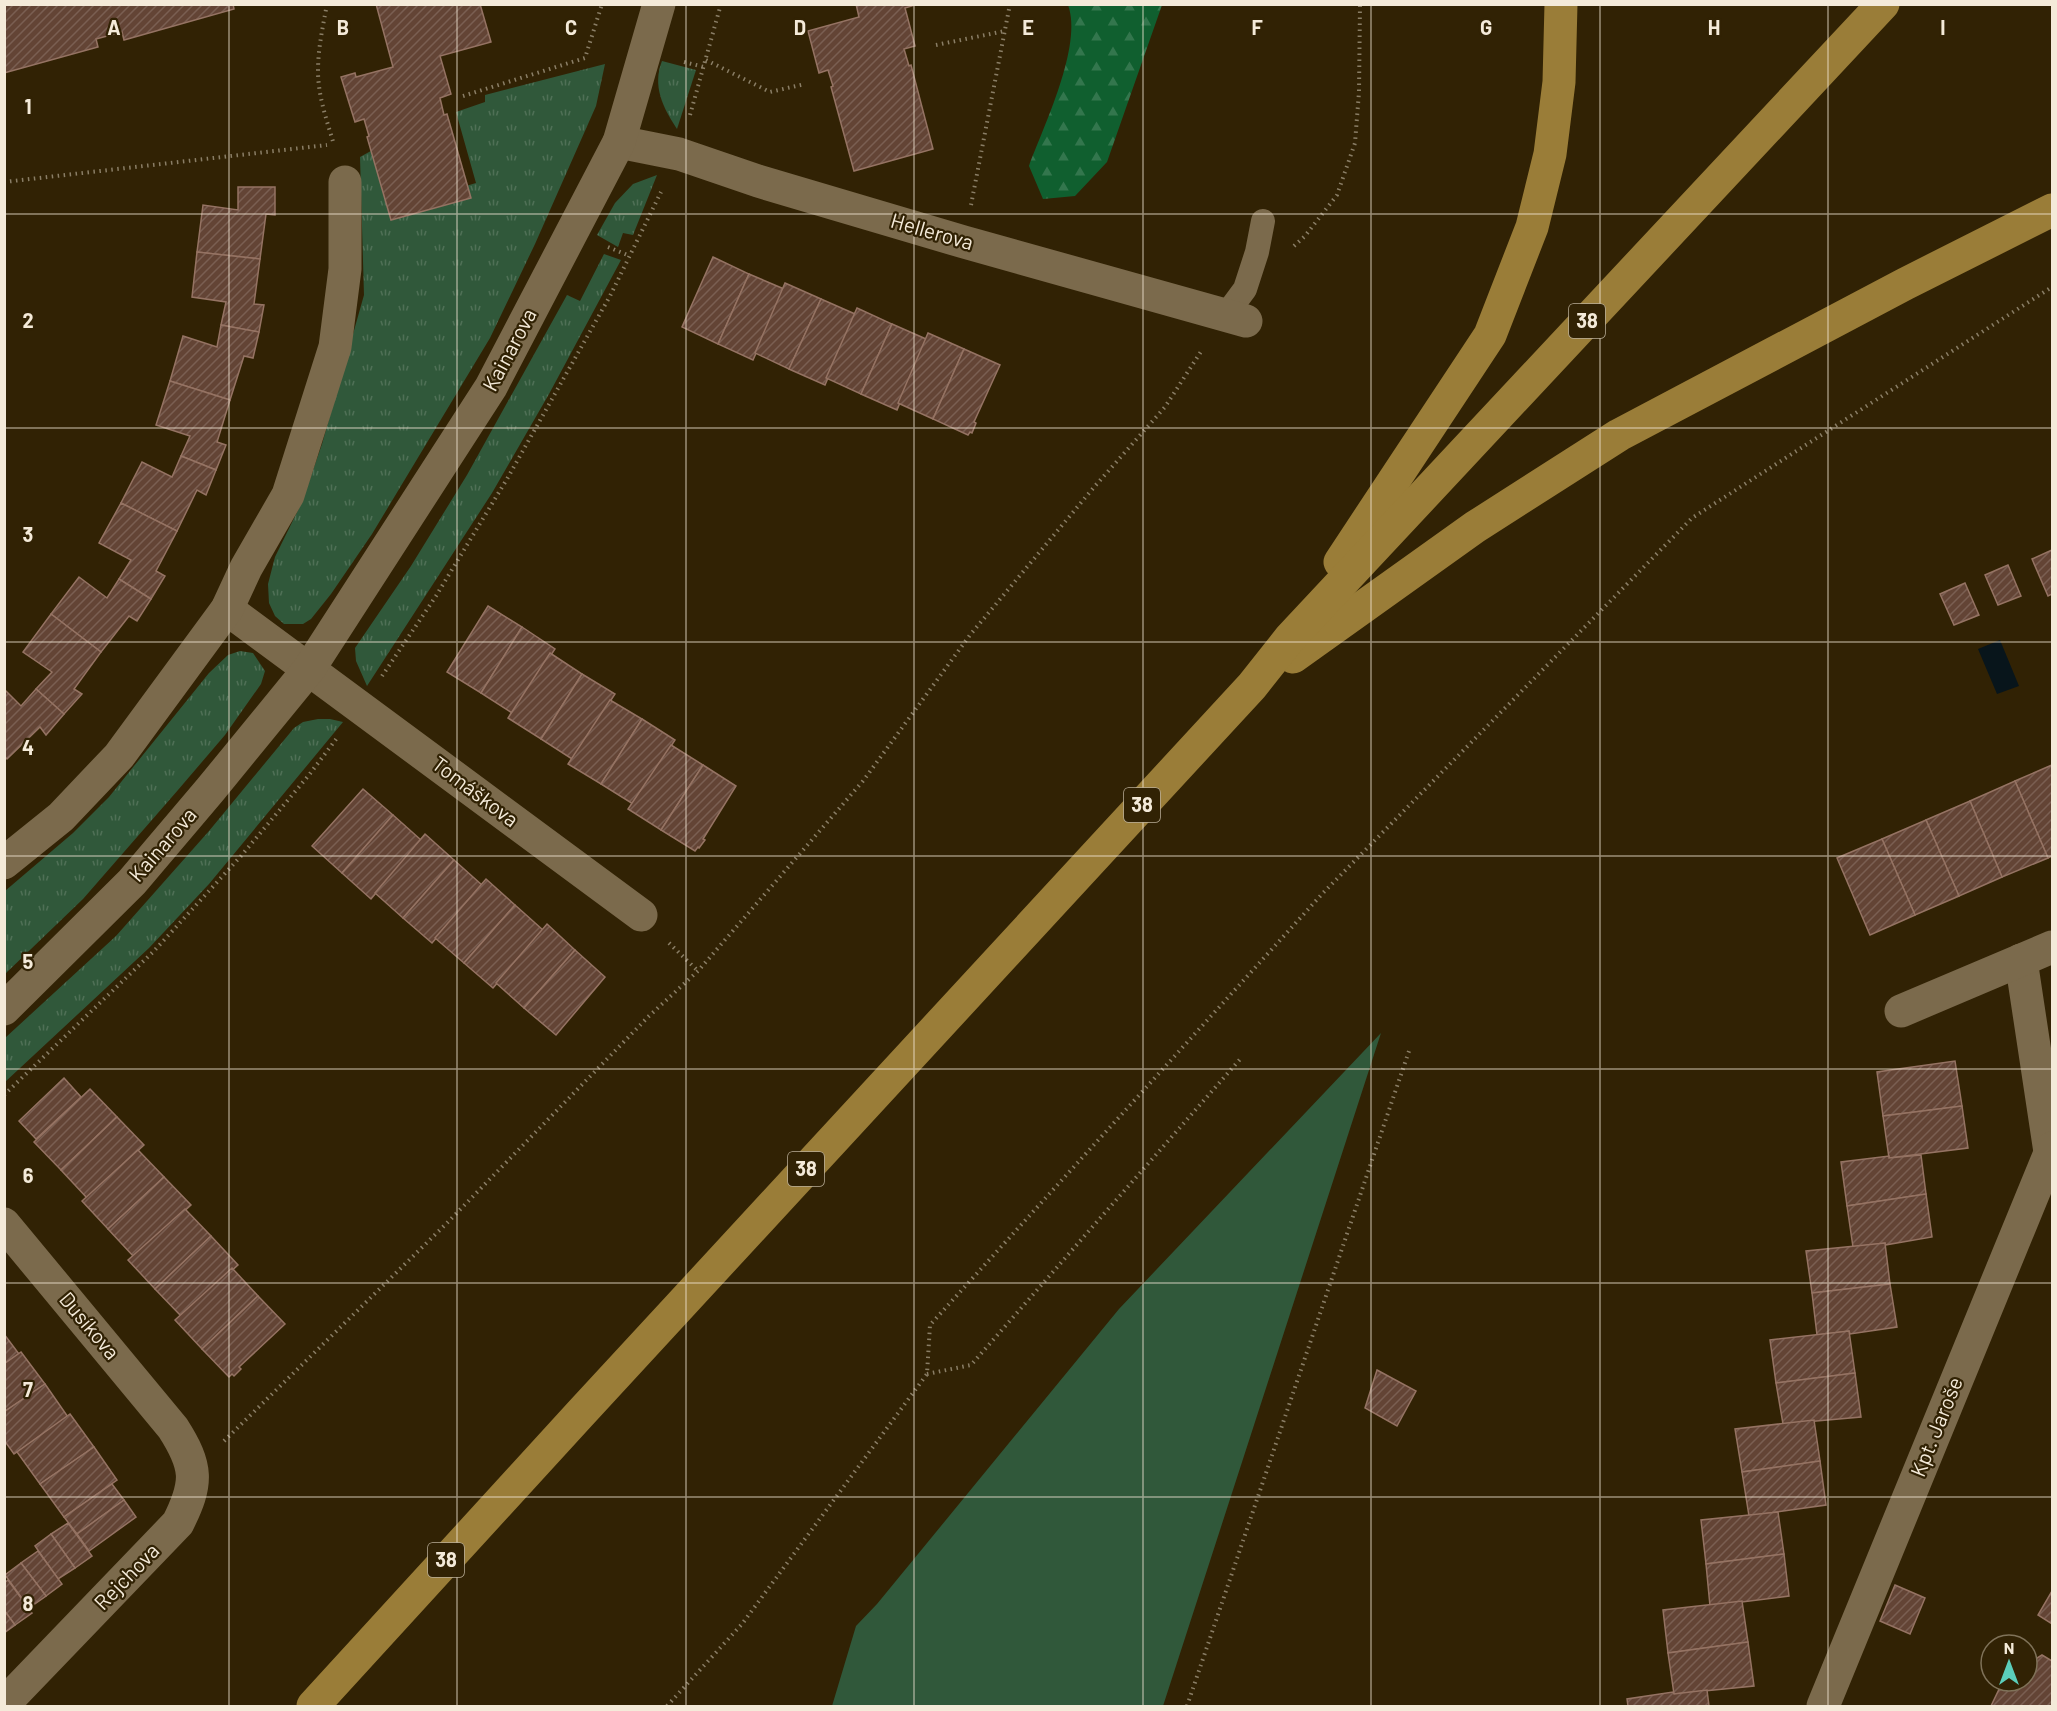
<svg xmlns="http://www.w3.org/2000/svg" width="2057" height="1711" viewBox="0 0 2057 1711" font-family="Barlow,sans-serif">
	<style>
		.grass { fill: url(#grass-tufts) }
		.forest { fill: url(#forest-firs) }
		.garden { fill: #30583a }
		.water { fill: #08151b }
		.building { fill: url(#building-hatch); stroke: #957363; stroke-width: 1.5 }
		.lines { fill: none; stroke-linecap: round; stroke-linejoin: round }
		.path { stroke: #8a7e66; stroke-width: 4; stroke-dasharray: 1.5 4.5; stroke-linecap: butt }
		.service { stroke: #7b6a4c; stroke-width: 24 }
		.minor { stroke: #7b6a4c; stroke-width: 33 }
		.primary { stroke: #9a7d38; stroke-width: 33 }
		.grid { fill: none; stroke: #f4ead9; stroke-width: 1.5; stroke-opacity: 0.55 }
		.labels { text-anchor: middle; stroke-width: 4.5; stroke-linejoin: round; paint-order: stroke }
		.shield { fill: #312204; stroke: #baae99; stroke-width: 1.5 }
		.shield-label { font-size: 20px; font-weight: bold; fill: #f4ead9 }
		.street-label { font-size: 21px; fill: #f4ead9; stroke: #312204 }
		.grid-label { font-size: 20px; text-anchor: middle; font-weight: bold; fill: #f4ead9; stroke: #312204; stroke-width: 4.5; stroke-linejoin: round; paint-order: stroke }
	</style>
	<defs>
		<pattern id="grass-tufts" width="24" height="20" patternUnits="userSpaceOnUse" patternTransform="scale(1.5)"><rect width="24" height="20" fill="#30583a"/><path d="M3 7l-1-3M5 7V3M7 7l1-3M15 17l-1-3M17 17v-4M19 17l1-3" fill="none" stroke="#4f7056"/></pattern>
		<pattern id="forest-firs" width="22" height="20" patternUnits="userSpaceOnUse" patternTransform="scale(1.5)"><rect width="22" height="20" fill="#105f2f"/><path d="M5 1l3.5 6h-7zM16 11l3.5 6h-7z" fill="#33764d"/></pattern>
		<pattern id="building-hatch" width="6" height="6" patternUnits="userSpaceOnUse" patternTransform="scale(1.5)"><rect width="6" height="6" fill="#634435"/><path d="M-1 1l2-2M0 6l6-6M5 7l2-2" fill="none" stroke="#7a5f52"/></pattern>
	</defs>
	<rect width="100%" height="100%" fill="#312204"/>
	<g class="grass">
		<path d="M 662,61 L 696,70 L 677,129 C 663,108 652,86 662,61 Z"/>
		<path d="M 605,64 L 596,106 L 535,244 L 490,338 L 372,534 L 331,594 L 311,619 L 303,624 L 284,624 L 275,616 L 269,603 L 268,584 L 275,557 L 302,502 L 322,444 L 364,295 L 360,157 L 378,147 L 395,207 L 476,183 L 456,112 L 485,102 L 485,95 Z"/>
		<path d="M 657,175 L 633,235 L 623,233 L 618,247 L 597,235 L 615,203 L 633,184 Z"/>
		<path d="M 604,254 L 621,260 L 549,394 L 492,493 L 367,686 L 356,661 L 355,648 L 411,566 L 467,475 L 567,295 L 580,301 Z"/>
		<path d="M 240,651 L 253,653 L 265,671 L 261,684 L 225,735 L 178,790 L 83,899 L 5,974 L 5,891 L 73,833 L 109,797 L 209,673 L 228,655 Z"/>
		<path d="M 318,719 L 330,719 L 343,722 L 209,884 L 149,948 L 5,1082 L 5,1038 L 116,936 L 209,831 L 294,728 L 303,722 Z"/>
	</g>
	<path class="forest" d="M 1068,5 L 1162,5 L 1107,162 L 1075,196 L 1043,199 L 1029,166 C 1044,126 1083,45 1068,5 Z"/>
	<path class="garden" d="M 1381,1033 L 1163,1706 L 832,1706 L 856,1626 L 877,1604 L 1119,1309 Z"/>
	<path class="water" d="M 2000,640 L 2019,686 L 1997,694 L 1978,649 Z"/>
	<g class="building">
		<path d="M 4,4 L 233,4 L 234,9 L 124,40 L 122,32 L 96,39 L 98,47 L 4,73 Z"/>
		<path d="M 376,4 L 480,4 L 491,42 L 440,56 L 451,94 L 440,98 L 444,115 L 447,114 L 471,198 L 391,220 L 367,137 L 369,136 L 364,119 L 355,122 L 341,77 L 355,73 L 356,77 L 393,67 Z"/>
		<path d="M 856,4 L 918,4 L 905,8 L 915,46 L 904,49 L 909,66 L 911,65 L 933,149 L 854,171 L 831,87 L 833,86 L 828,70 L 819,73 L 808,31 L 859,17 Z"/>
		<path d="M 238,187 L 275,187 L 275,215 L 266,214 L 260,259 L 197,252 L 203,205 L 238,210 Z"/>
		<path d="M 197,252 L 260,259 L 254,304 L 264,305 L 259,332 L 221,325 L 226,302 L 192,297 Z"/>
		<path d="M 713,257 L 749,274 L 718,344 L 682,327 Z"/>
		<path d="M 749,274 L 784,289 L 753,360 L 718,344 Z"/>
		<path d="M 785,283 L 821,299 L 789,369 L 755,353 Z"/>
		<path d="M 821,299 L 855,314 L 825,385 L 789,369 Z"/>
		<path d="M 857,308 L 892,324 L 861,394 L 826,378 Z"/>
		<path d="M 892,324 L 926,339 L 897,410 L 861,394 Z"/>
		<path d="M 221,325 L 259,332 L 253,358 L 244,356 L 230,400 L 170,381 L 183,336 L 217,347 Z"/>
		<path d="M 928,333 L 964,349 L 933,419 L 898,403 Z"/>
		<path d="M 964,349 L 1000,365 L 974,422 L 976,423 L 972,433 L 970,432 L 968,435 L 933,419 Z"/>
		<path d="M 170,381 L 230,400 L 217,442 L 226,445 L 216,470 L 181,456 L 190,436 L 156,425 Z"/>
		<path d="M 181,456 L 216,470 L 206,495 L 197,490 L 177,531 L 121,503 L 142,462 L 172,477 Z"/>
		<path d="M 121,503 L 177,531 L 156,571 L 165,576 L 151,599 L 119,579 L 131,560 L 99,543 Z"/>
		<path d="M 2052,550 L 2052,594 L 2048,596 L 2032,559 Z"/>
		<path d="M 2008,565 L 2021,596 L 1998,605 L 1985,575 Z"/>
		<path d="M 79,577 L 107,598 L 119,579 L 151,599 L 137,621 L 129,616 L 101,652 L 51,614 Z"/>
		<path d="M 1965,583 L 1979,615 L 1954,625 L 1940,594 Z"/>
		<path d="M 488,606 L 522,627 L 481,693 L 447,672 Z"/>
		<path d="M 51,614 L 101,652 L 74,689 L 82,694 L 64,714 L 36,689 L 52,672 L 23,652 Z"/>
		<path d="M 522,627 L 555,649 L 512,713 L 481,693 Z"/>
		<path d="M 550,653 L 582,674 L 541,739 L 508,718 Z"/>
		<path d="M 582,674 L 615,694 L 572,759 L 541,739 Z"/>
		<path d="M 4,689 L 21,706 L 36,689 L 64,714 L 46,735 L 40,727 L 7,759 L 4,756 Z"/>
		<path d="M 610,700 L 642,719 L 601,784 L 568,764 Z"/>
		<path d="M 642,719 L 675,740 L 633,804 L 601,784 Z"/>
		<path d="M 671,745 L 703,765 L 661,830 L 628,809 Z"/>
		<path d="M 703,765 L 736,786 L 703,839 L 705,840 L 699,848 L 698,847 L 695,851 L 661,830 Z"/>
		<path d="M 2052,765 L 2052,856 L 2048,858 L 2015,781 Z"/>
		<path d="M 2015,781 L 2048,858 L 2002,877 L 1970,801 Z"/>
		<path d="M 363,789 L 393,815 L 342,873 L 312,846 Z"/>
		<path d="M 1970,801 L 2002,877 L 1959,896 L 1926,820 Z"/>
		<path d="M 393,815 L 421,840 L 371,899 L 342,873 Z"/>
		<path d="M 1926,820 L 1959,896 L 1915,915 L 1882,839 Z"/>
		<path d="M 425,834 L 454,860 L 403,918 L 375,893 Z"/>
		<path d="M 1882,839 L 1915,915 L 1870,935 L 1837,858 Z"/>
		<path d="M 454,860 L 482,885 L 432,943 L 403,918 Z"/>
		<path d="M 486,879 L 515,905 L 464,963 L 435,938 Z"/>
		<path d="M 515,905 L 543,930 L 493,988 L 464,963 Z"/>
		<path d="M 547,924 L 575,950 L 524,1008 L 496,983 Z"/>
		<path d="M 575,950 L 605,977 L 556,1035 L 524,1008 Z"/>
		<path d="M 1955,1061 L 1962,1106 L 1883,1116 L 1877,1072 Z"/>
		<path d="M 64,1078 L 81,1097 L 36,1139 L 19,1121 Z"/>
		<path d="M 90,1089 L 117,1117 L 61,1170 L 34,1142 Z"/>
		<path d="M 1962,1106 L 1968,1148 L 1889,1158 L 1883,1116 Z"/>
		<path d="M 117,1117 L 144,1145 L 87,1198 L 61,1170 Z"/>
		<path d="M 138,1150 L 164,1177 L 108,1229 L 82,1201 Z"/>
		<path d="M 1921,1155 L 1926,1194 L 1847,1206 L 1841,1162 L 1889,1156 L 1889,1158 Z"/>
		<path d="M 164,1177 L 191,1205 L 134,1257 L 108,1229 Z"/>
		<path d="M 1926,1194 L 1932,1237 L 1885,1245 L 1885,1243 L 1853,1247 L 1847,1206 Z"/>
		<path d="M 185,1209 L 211,1236 L 155,1289 L 128,1260 Z"/>
		<path d="M 211,1236 L 238,1265 L 181,1316 L 155,1289 Z"/>
		<path d="M 1885,1243 L 1890,1284 L 1812,1293 L 1806,1251 Z"/>
		<path d="M 232,1268 L 258,1296 L 202,1349 L 175,1320 Z"/>
		<path d="M 1890,1284 L 1897,1327 L 1850,1334 L 1849,1331 L 1817,1335 L 1812,1293 Z"/>
		<path d="M 258,1296 L 285,1324 L 239,1367 L 241,1369 L 234,1376 L 232,1374 L 229,1377 L 202,1349 Z"/>
		<path d="M 1849,1331 L 1855,1373 L 1776,1383 L 1770,1340 Z"/>
		<path d="M 4,1334 L 19,1354 L 4,1364 Z"/>
		<path d="M 21,1352 L 45,1384 L 4,1412 L 4,1364 Z"/>
		<path d="M 1377,1370 L 1416,1391 L 1397,1426 L 1365,1408 Z"/>
		<path d="M 1855,1373 L 1861,1417 L 1783,1424 L 1776,1383 Z"/>
		<path d="M 45,1384 L 68,1417 L 14,1454 L 4,1440 L 4,1412 Z"/>
		<path d="M 70,1414 L 94,1447 L 40,1484 L 17,1452 Z"/>
		<path d="M 1814,1420 L 1820,1461 L 1742,1472 L 1735,1429 Z"/>
		<path d="M 94,1447 L 117,1480 L 64,1517 L 40,1484 Z"/>
		<path d="M 1820,1461 L 1826,1505 L 1749,1516 L 1742,1472 Z"/>
		<path d="M 112,1484 L 124,1500 L 77,1534 L 64,1517 Z"/>
		<path d="M 124,1500 L 136,1517 L 89,1551 L 77,1534 Z"/>
		<path d="M 1778,1512 L 1784,1554 L 1706,1564 L 1701,1520 Z"/>
		<path d="M 68,1523 L 92,1556 L 75,1568 L 51,1534 Z"/>
		<path d="M 51,1534 L 75,1568 L 58,1579 L 35,1546 Z"/>
		<path d="M 38,1551 L 62,1584 L 46,1596 L 21,1563 Z"/>
		<path d="M 1784,1554 L 1789,1596 L 1710,1606 L 1706,1564 Z"/>
		<path d="M 21,1563 L 46,1596 L 29,1608 L 5,1575 Z"/>
		<path d="M 8,1580 L 32,1613 L 15,1625 L 4,1610 L 4,1583 Z"/>
		<path d="M 1895,1585 L 1925,1598 L 1910,1634 L 1880,1621 Z"/>
		<path d="M 2052,1591 L 2052,1624 L 2038,1615 Z"/>
		<path d="M 1742,1601 L 1748,1642 L 1668,1653 L 1663,1610 Z"/>
		<path d="M 4,1610 L 15,1625 L 4,1633 Z"/>
		<path d="M 1748,1642 L 1754,1686 L 1674,1694 L 1668,1653 Z"/>
		<path d="M 2042,1655 L 2052,1661 L 2052,1706 L 1991,1706 L 2003,1681 L 2027,1681 L 2027,1656 L 2034,1660 Z"/>
		<path d="M 1707,1690 L 1709,1706 L 1628,1706 L 1627,1699 L 1673,1692 L 1674,1694 Z"/>
	</g>
	<g class="lines">
		<g class="path">
			<path d="M 327,4 C 323,26 318,48 318,71 C 318,96 327,121 334,145"/>
			<path d="M 936,45 L 1005,31"/>
			<path d="M 706,60 L 770,92 L 805,84"/>
			<path d="M 684,62 L 704,67"/>
			<path d="M 463,96 L 585,58 L 602,4"/>
			<path d="M 690,115 L 721,4"/>
			<path d="M 4,182 L 327,145"/>
			<path d="M 971,205 L 1010,4"/>
			<path d="M 1294,246 L 1305,236 L 1337,195 L 1355,143 L 1359,92 L 1360,4"/>
			<path d="M 608,247 L 630,256"/>
			<path d="M 382,676 L 436,596 L 507,479 L 610,296 L 661,192"/>
			<path d="M 669,943 L 698,971"/>
			<path d="M 4,1095 L 154,951 L 241,856 L 309,775 L 337,738"/>
			<path d="M 927,1374 L 971,1365 L 1242,1057"/>
			<path d="M 224,1441 L 447,1223 L 649,1016 L 698,971 L 863,781 L 970,635 L 1095,486 L 1165,407 L 1202,350"/>
			<path d="M 667,1706 L 742,1624 L 927,1374 L 930,1325 L 1323,893 L 1692,518 L 2052,287"/>
			<path d="M 1187,1706 L 1409,1051"/>
		</g>
		<path class="service" d="M 1225,316 L 1245,289 L 1257,252 L 1263,221"/>
		<g class="minor">
			<path d="M 619,142 L 679,154 L 758,181 L 964,242 L 1246,321"/>
			<path d="M 227,609 L 641,915"/>
			<path d="M 4,863 L 61,817 L 119,756 L 227,609 L 246,568 L 288,495 L 335,347 L 345,269 L 345,182"/>
			<path d="M 2021,960 L 2050,1152"/>
			<path d="M 4,1009 L 132,882 L 210,790 L 309,669 L 491,387 L 619,142 L 659,4"/>
			<path d="M 1901,1011 L 2052,947"/>
			<path d="M 4,1224 L 173,1428 C 198,1467 198,1483 178,1523 L 4,1704"/>
			<path d="M 1823,1706 L 2052,1148"/>
		</g>
		<g class="primary">
			<path d="M 1340,562 L 1490,335 L 1532,227 L 1550,154 L 1559,82 L 1561,4"/>
			<path d="M 1293,657 L 1475,527 L 1619,435 L 1905,284 L 2052,210"/>
			<path d="M 313,1706 L 580,1414 L 1252,686 L 1290,638 L 1883,4"/>
		</g>
	</g>
	<path class="grid" d="M 229,4 L 229,1706M 457,4 L 457,1706M 686,4 L 686,1706M 914,4 L 914,1706M 1143,4 L 1143,1706M 1371,4 L 1371,1706M 1600,4 L 1600,1706M 1828,4 L 1828,1706M 4,214 L 2052,214M 4,428 L 2052,428M 4,642 L 2052,642M 4,856 L 2052,856M 4,1069 L 2052,1069M 4,1283 L 2052,1283M 4,1497 L 2052,1497"/>
	<g class="labels">
		<g class="shield">
			<rect x="1569" y="304" width="36" height="34" rx="4.5"/>
			<rect x="1124" y="788" width="36" height="34" rx="4.5"/>
			<rect x="788" y="1152" width="36" height="34" rx="4.5"/>
			<rect x="428" y="1543" width="36" height="34" rx="4.5"/>
		</g>
		<g class="shield-label">
			<text x="1587" y="328">38</text>
			<text x="1142" y="812">38</text>
			<text x="806" y="1176">38</text>
			<text x="446" y="1567">38</text>
		</g>
		<g class="street-label">
			<text transform="translate(932 232) rotate(16)" y="7">Hellerova</text>
			<text transform="translate(510 350) rotate(-62)" y="7">Kainarova</text>
			<text transform="translate(475 792) rotate(37)" y="7">Tomáškova</text>
			<text transform="translate(163 845) rotate(-49)" y="7">Kainarova</text>
			<text transform="translate(89 1326) rotate(50)" y="7">Dusíkova</text>
			<text transform="translate(1937 1427) rotate(-68)" y="7">Kpt. Jaroše</text>
			<text transform="translate(127 1577) rotate(-46)" y="7">Rejchova</text>
		</g>
	</g>
	<g class="grid-label">
		<text x="114" y="35">A</text>
		<text x="343" y="35">B</text>
		<text x="571" y="35">C</text>
		<text x="800" y="35">D</text>
		<text x="1028" y="35">E</text>
		<text x="1257" y="35">F</text>
		<text x="1486" y="35">G</text>
		<text x="1714" y="35">H</text>
		<text x="1943" y="35">I</text>
		<text x="28" y="114">1</text>
		<text x="28" y="328">2</text>
		<text x="28" y="542">3</text>
		<text x="28" y="755">4</text>
		<text x="28" y="969">5</text>
		<text x="28" y="1183">6</text>
		<text x="28" y="1397">7</text>
		<text x="28" y="1611">8</text>
	</g>
	<rect width="2057" height="1711" fill="none" stroke="#f4ead9" stroke-width="12"/>
	<g transform="translate(2009 1663)"><circle r="28" fill="#312204" stroke="#7f7259" stroke-width="1.5"/>
	<path d="M0-4.5L10 22L0 15L-10 22Z" fill="#5bcebb"/>
	<text y="-9" font-size="16" font-weight="bold" text-anchor="middle" fill="#f4ead9">N</text>
	</g>
</svg>
